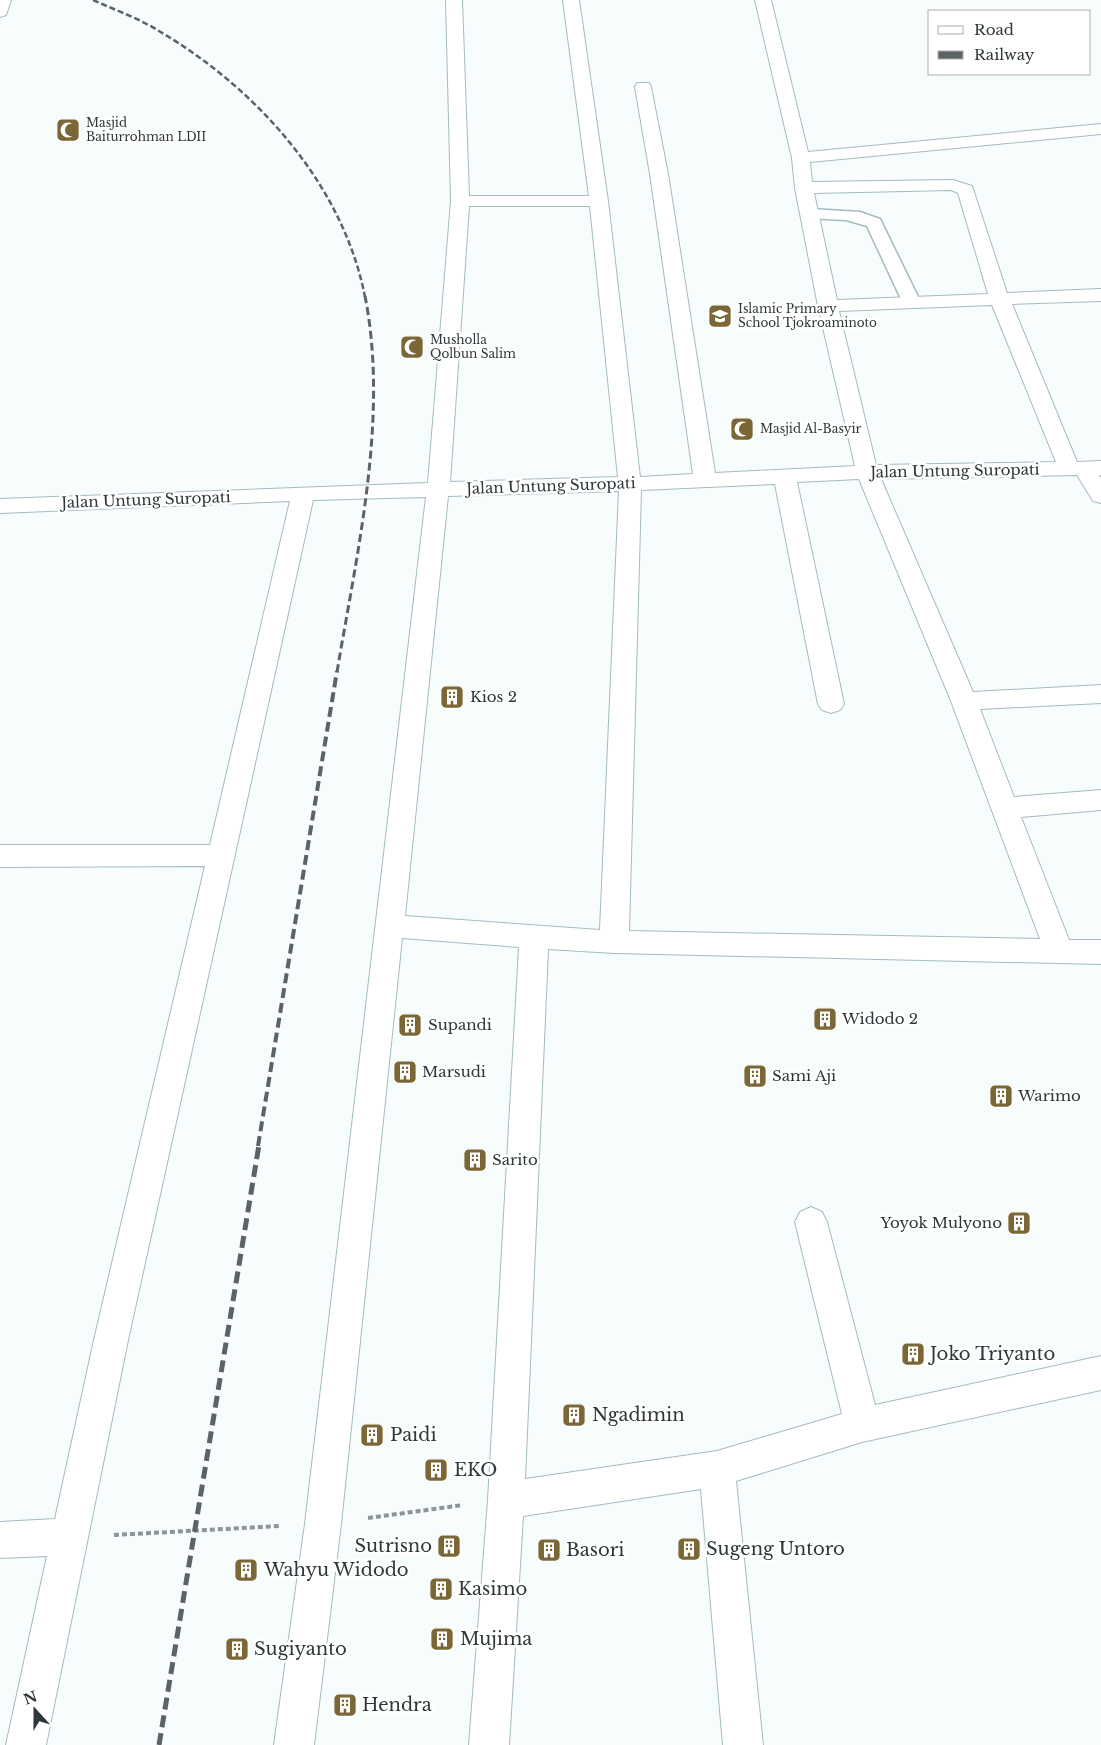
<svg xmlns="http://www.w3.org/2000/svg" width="1101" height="1745" viewBox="0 0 1101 1745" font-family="'Libre Baskerville',serif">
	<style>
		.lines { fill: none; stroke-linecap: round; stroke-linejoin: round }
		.lane-casing { stroke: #a4bbc0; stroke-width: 3 }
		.street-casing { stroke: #a4bbc0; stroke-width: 2 }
		.path { stroke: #8e9597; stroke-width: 4; stroke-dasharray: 5 3; stroke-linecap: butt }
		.lane { fill: #fff; fill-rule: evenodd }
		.street { fill: #fff; fill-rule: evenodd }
		.rail-far3 { stroke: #5b6365; stroke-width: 2.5; stroke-dasharray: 6 3; stroke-linecap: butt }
		.rail-far2 { stroke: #5b6365; stroke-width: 3; stroke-dasharray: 8 4; stroke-linecap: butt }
		.rail-far1 { stroke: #5b6365; stroke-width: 4; stroke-dasharray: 10 5; stroke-linecap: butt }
		.rail { stroke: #5b6365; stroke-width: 5; stroke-dasharray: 12 6; stroke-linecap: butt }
		.labels { text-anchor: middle; stroke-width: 5; stroke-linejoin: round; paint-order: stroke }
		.far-poi-label { font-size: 12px; fill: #2e3739; stroke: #fff; text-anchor: start }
		.street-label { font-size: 15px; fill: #2e3739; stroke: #fff }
		.poi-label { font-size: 15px; fill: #2e3739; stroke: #fff; text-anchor: start }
		.near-poi-label { font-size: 18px; fill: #2e3739; stroke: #fff; text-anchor: start }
	</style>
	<rect width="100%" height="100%" fill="#f7fcfd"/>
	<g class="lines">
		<g class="lane-casing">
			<path id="lane" d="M 810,209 L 860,212 L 880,219 L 920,301 L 917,305 L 911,306 L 905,305 L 902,301 L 867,226 L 846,220 L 804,218 L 802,214 L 804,210 Z"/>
		</g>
		<g class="street-casing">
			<g id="street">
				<path d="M 0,0 L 11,0 L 6,15 L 0,17 Z"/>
				<path d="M 446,0 L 462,0 L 469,196 L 589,196 L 563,0 L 579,0 L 608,201 L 640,477 L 693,474 L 650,174 L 635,87 L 637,83 L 649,83 L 651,87 L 668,174 L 715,473 L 855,466 L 818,306 L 795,188 L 792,158 L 755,0 L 771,0 L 808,152 L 1101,124 L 1101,134 L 810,162 L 812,182 L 953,180 L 972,186 L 1007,293 L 1101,289 L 1101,301 L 1012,304 L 1077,462 L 1101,461 L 1101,475 L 1099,475 L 1101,478 L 1101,503 L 1093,501 L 1077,475 L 881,479 L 973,692 L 1101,685 L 1101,703 L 980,709 L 1014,797 L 1101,790 L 1101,810 L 1021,817 L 1069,940 L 1101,940 L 1101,964 L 614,953 L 548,949 L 525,1479 L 717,1451 L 842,1414 L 795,1222 L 800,1212 L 811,1207 L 822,1212 L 827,1222 L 875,1405 L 1101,1356 L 1101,1390 L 862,1442 L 736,1481 L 763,1745 L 723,1745 L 701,1489 L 523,1516 L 509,1745 L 469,1745 L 488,1500 L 519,947 L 402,938 L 341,1524 L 314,1745 L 274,1745 L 305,1524 L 426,497 L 313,500 L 128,1340 L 46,1745 L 6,1745 L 47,1556 L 0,1558 L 0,1522 L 55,1519 L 94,1340 L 205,866 L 0,867 L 0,845 L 210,845 L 290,501 L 0,513 L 0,499 L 428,483 L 451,201 ZM 951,190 L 958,193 L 988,294 L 837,300 L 814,193 ZM 469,206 L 590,206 L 618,477 L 450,482 ZM 992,305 L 1056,462 L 876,465 L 839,311 ZM 859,479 L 951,701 L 1040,939 L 629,931 L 641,490 L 775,484 L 818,704 L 822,710 L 831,713 L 840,710 L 844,704 L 797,482 ZM 619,491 L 600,930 L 405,916 L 448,496 Z"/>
			</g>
		</g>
		<g class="path">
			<path d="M 368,1518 L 463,1505"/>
			<path d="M 114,1535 L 280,1526"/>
		</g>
		<use href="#lane" class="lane"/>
		<use href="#street" class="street"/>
		<path class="rail-far3" d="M 93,0 C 115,10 138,18 159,31 C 256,88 343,184 365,297"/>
		<path class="rail-far2" d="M 337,672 C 357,552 389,417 365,296"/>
		<path class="rail-far1" d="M 258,1146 L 337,671"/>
		<path class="rail" d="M 159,1745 L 259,1145"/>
	</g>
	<defs>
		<g id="mosque-square" transform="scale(1.25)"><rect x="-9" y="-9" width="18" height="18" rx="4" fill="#7b6736" stroke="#fff"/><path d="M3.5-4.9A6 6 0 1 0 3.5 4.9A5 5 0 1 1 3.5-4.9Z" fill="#fff"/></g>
		<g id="school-square" transform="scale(1.25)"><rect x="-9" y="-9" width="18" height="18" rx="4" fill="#7b6736" stroke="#fff"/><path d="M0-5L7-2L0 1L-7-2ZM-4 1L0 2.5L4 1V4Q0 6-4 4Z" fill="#fff"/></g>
		<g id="building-square" transform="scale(1.25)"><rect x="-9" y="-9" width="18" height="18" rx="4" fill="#7b6736" stroke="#fff"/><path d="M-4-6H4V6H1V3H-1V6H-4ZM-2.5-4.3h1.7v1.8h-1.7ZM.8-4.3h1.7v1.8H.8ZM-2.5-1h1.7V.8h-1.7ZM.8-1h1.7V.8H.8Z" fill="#fff"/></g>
	</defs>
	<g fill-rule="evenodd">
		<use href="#mosque-square" x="68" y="130"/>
		<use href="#school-square" x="720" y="316"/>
		<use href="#mosque-square" x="412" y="347"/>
		<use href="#mosque-square" x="742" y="429"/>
		<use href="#building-square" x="452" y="697"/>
		<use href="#building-square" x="825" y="1019"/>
		<use href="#building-square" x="410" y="1025"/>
		<use href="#building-square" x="405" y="1072"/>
		<use href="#building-square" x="755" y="1076"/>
		<use href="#building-square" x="1001" y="1096"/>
		<use href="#building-square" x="475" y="1160"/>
		<use href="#building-square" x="1019" y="1223"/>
		<use href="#building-square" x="913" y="1354"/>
		<use href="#building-square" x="574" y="1415"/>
		<use href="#building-square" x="372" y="1435"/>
		<use href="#building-square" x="436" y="1470"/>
		<use href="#building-square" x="449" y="1546"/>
		<use href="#building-square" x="689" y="1549"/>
		<use href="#building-square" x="549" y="1550"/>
		<use href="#building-square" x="246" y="1570"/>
		<use href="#building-square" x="441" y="1589"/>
		<use href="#building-square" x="442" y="1639"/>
		<use href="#building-square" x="237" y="1649"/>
		<use href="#building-square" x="345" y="1705"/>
	</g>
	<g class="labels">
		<g class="far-poi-label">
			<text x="86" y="127">Masjid<tspan x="86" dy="14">Baiturrohman LDII</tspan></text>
			<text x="738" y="313">Islamic Primary<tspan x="738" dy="14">School Tjokroaminoto</tspan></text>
			<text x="430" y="344">Musholla<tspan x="430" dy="14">Qolbun Salim</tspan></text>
			<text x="760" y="433">Masjid Al-Basyir</text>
		</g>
		<g class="street-label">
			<text transform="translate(955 471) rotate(-1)" y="5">Jalan Untung Suropati</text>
			<text transform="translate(551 486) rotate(-2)" y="5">Jalan Untung Suropati</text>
			<text transform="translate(146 500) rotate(-2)" y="5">Jalan Untung Suropati</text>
		</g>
		<g class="poi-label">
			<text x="470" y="702">Kios 2</text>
			<text x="842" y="1024">Widodo 2</text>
			<text x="428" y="1030">Supandi</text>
			<text x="422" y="1077">Marsudi</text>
			<text x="772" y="1081">Sami Aji</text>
			<text x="1018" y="1101">Warimo</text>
			<text x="492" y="1165">Sarito</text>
			<text x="1002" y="1228" text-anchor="end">Yoyok Mulyono</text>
		</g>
		<g class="near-poi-label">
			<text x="930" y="1360">Joko Triyanto</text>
			<text x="592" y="1421">Ngadimin</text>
			<text x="390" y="1441">Paidi</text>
			<text x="454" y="1476">EKO</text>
			<text x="432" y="1552" text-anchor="end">Sutrisno</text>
			<text x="706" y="1555">Sugeng Untoro</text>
			<text x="566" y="1556">Basori</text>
			<text x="264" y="1576">Wahyu Widodo</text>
			<text x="458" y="1595">Kasimo</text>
			<text x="460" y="1645">Mujima</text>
			<text x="254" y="1655">Sugiyanto</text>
			<text x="362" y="1711">Hendra</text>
		</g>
	</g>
	<rect x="928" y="10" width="162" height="65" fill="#ffffff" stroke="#abafb0"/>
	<rect x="938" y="26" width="25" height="8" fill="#ffffff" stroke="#abafb0"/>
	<text x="974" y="35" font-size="15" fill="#2e3739">Road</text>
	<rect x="938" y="51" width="25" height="8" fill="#5b6365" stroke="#abafb0"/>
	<text x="974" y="60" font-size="15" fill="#2e3739">Railway</text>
	<g transform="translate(35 1710) rotate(339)" stroke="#ffffff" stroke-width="4" paint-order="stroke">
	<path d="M0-4L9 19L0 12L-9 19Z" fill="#2e3739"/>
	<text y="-8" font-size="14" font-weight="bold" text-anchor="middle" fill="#2e3739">N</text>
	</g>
</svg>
